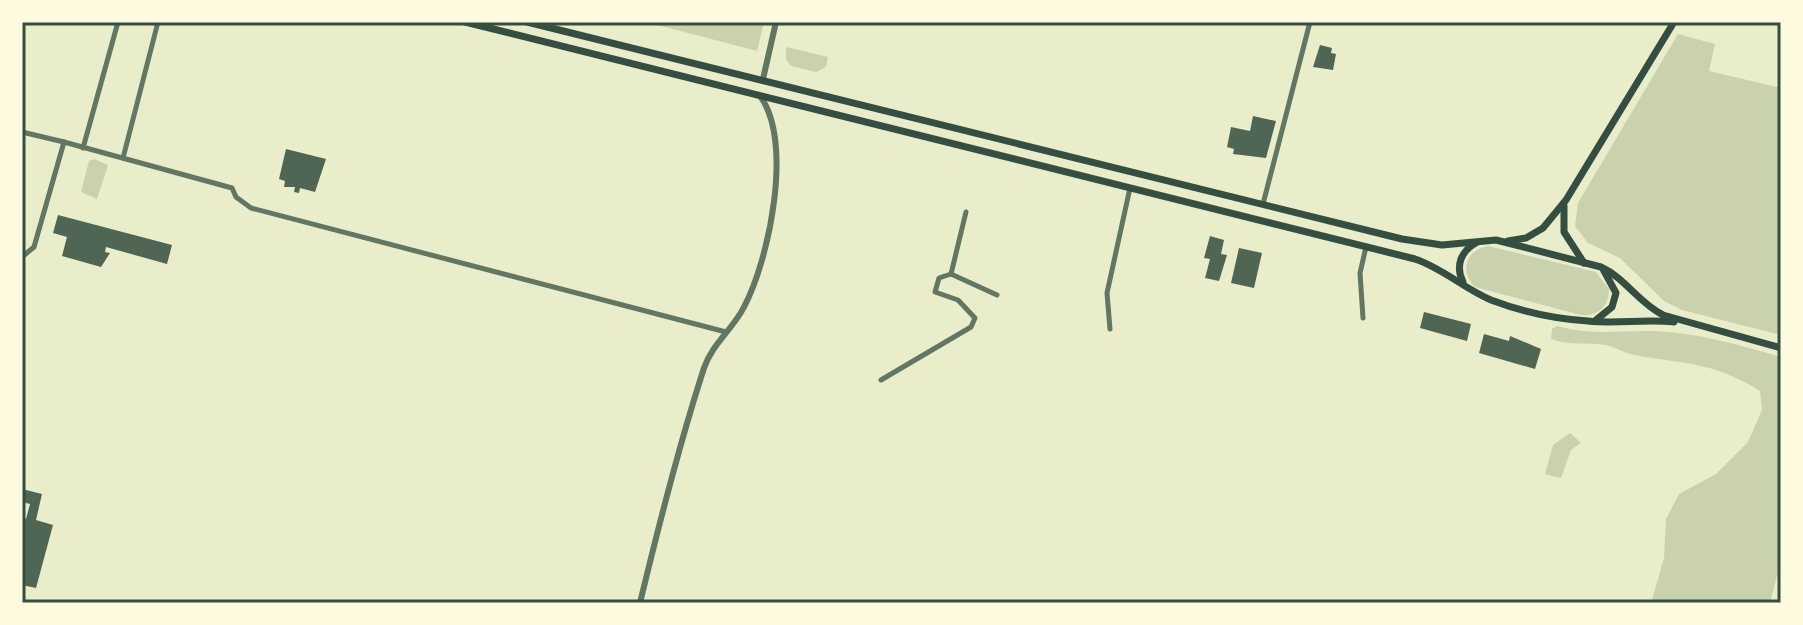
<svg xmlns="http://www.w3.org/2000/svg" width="1803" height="625" viewBox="0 0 1803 625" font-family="Barlow,sans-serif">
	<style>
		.green { fill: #cad2ad }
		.building { fill: #4f6655 }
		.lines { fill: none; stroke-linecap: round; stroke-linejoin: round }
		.minor { stroke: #617663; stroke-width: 5 }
		.tertiary { stroke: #617663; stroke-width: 6 }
		.primary { stroke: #344e41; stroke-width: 7 }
		.neatline { fill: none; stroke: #344e41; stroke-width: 3 }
	</style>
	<rect width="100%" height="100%" fill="#e9edc9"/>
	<g class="green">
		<path d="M 646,22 L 764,22 L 757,51 Z"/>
		<path d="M 1678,34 L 1715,44 L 1709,71 L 1781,88 L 1781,335 L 1682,310 L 1664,301 L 1620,258 L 1588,243 L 1575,226 L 1578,203 Z"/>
		<path d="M 786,47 L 828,57 L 826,67 L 816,72 L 791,66 L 786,59 Z"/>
		<path d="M 94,159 L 108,165 L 97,199 L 81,192 L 89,161 Z"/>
		<path d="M 1488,246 L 1596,272 L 1609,289 C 1609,307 1598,316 1581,315 L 1475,287 C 1459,271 1466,250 1488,246 Z"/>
		<path d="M 1557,326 C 1593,336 1619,330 1655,331 C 1698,333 1739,345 1781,357 L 1781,560 L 1770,603 L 1651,603 L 1664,558 L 1666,519 L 1679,494 L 1716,474 L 1748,442 L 1762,410 L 1760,391 C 1711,360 1683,365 1630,354 C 1622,352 1615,347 1606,345 C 1588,342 1570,346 1551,339 L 1552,329 Z"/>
		<path d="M 1570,433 L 1581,443 L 1571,450 L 1561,478 L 1545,474 L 1553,445 Z"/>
	</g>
	<g class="building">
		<path d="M 1320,45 L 1332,48 L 1331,53 L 1336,54 L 1333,70 L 1313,67 Z"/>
		<path d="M 1253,116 L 1276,121 L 1266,158 L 1233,154 L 1234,149 L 1227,147 L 1231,127 L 1250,131 Z"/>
		<path d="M 286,149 L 326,159 L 315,192 L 300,188 L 299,193 L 294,192 L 295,187 L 284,187 L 285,181 L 279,179 Z"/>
		<path d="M 58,215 L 172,245 L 167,264 L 106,247 L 105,252 L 110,253 L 101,267 L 62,256 L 67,237 L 53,233 Z"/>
		<path d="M 1210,236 L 1224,240 L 1221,254 L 1227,255 L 1219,281 L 1205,278 L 1210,259 L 1204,258 Z"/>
		<path d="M 1239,248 L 1262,253 L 1254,288 L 1231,283 Z"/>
		<path d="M 1424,312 L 1471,324 L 1467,341 L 1420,328 Z"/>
		<path d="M 1484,334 L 1509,341 L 1510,336 L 1541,349 L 1535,369 L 1479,353 Z"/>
		<path d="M 22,489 L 42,494 L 36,520 L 53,525 L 36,588 L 22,585 L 22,518 L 26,519 L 30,504 L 22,502 Z"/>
	</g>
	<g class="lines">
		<g class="minor">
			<path d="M 22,132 L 64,142"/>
			<path d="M 83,148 L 118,22"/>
			<path d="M 123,158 L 158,22"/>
			<path d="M 1263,204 L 1310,22"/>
			<path d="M 966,212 L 951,274 L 997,295"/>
			<path d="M 22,257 L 34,247 L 64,142 L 232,188 L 236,197 L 251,208 L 726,332"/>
			<path d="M 1363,318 L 1360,273 L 1366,247"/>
			<path d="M 1110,329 L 1107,293 L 1130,188"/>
			<path d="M 881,380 L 971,327 L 975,318 L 958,300 L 935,292 L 939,278 L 951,274"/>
		</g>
		<g class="tertiary">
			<path d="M 763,79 L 776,22"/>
			<path d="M 640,603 C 659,524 679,445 704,368 C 712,344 733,329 744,307 C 769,260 794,141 760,96"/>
		</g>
		<g class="primary">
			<path d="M 465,22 L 1415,259 C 1444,269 1463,288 1491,300 C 1520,311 1556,319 1588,321 C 1616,324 1645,319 1674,322"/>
			<path d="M 527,22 L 1402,239 L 1442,245 L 1496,240 L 1601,267 C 1625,278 1639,303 1663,315 L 1781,348"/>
			<path d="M 1564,206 L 1564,232 L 1584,263"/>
			<path d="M 1508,241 L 1526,238 L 1543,228 L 1566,200 L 1674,22"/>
			<path d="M 1463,282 C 1455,266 1461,251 1476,243"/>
			<path d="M 1596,320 L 1612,307 L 1616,293 L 1603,269"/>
		</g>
	</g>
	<rect width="1803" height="625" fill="none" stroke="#fefae0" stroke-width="48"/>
	<rect x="24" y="24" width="1755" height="577" class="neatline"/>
</svg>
